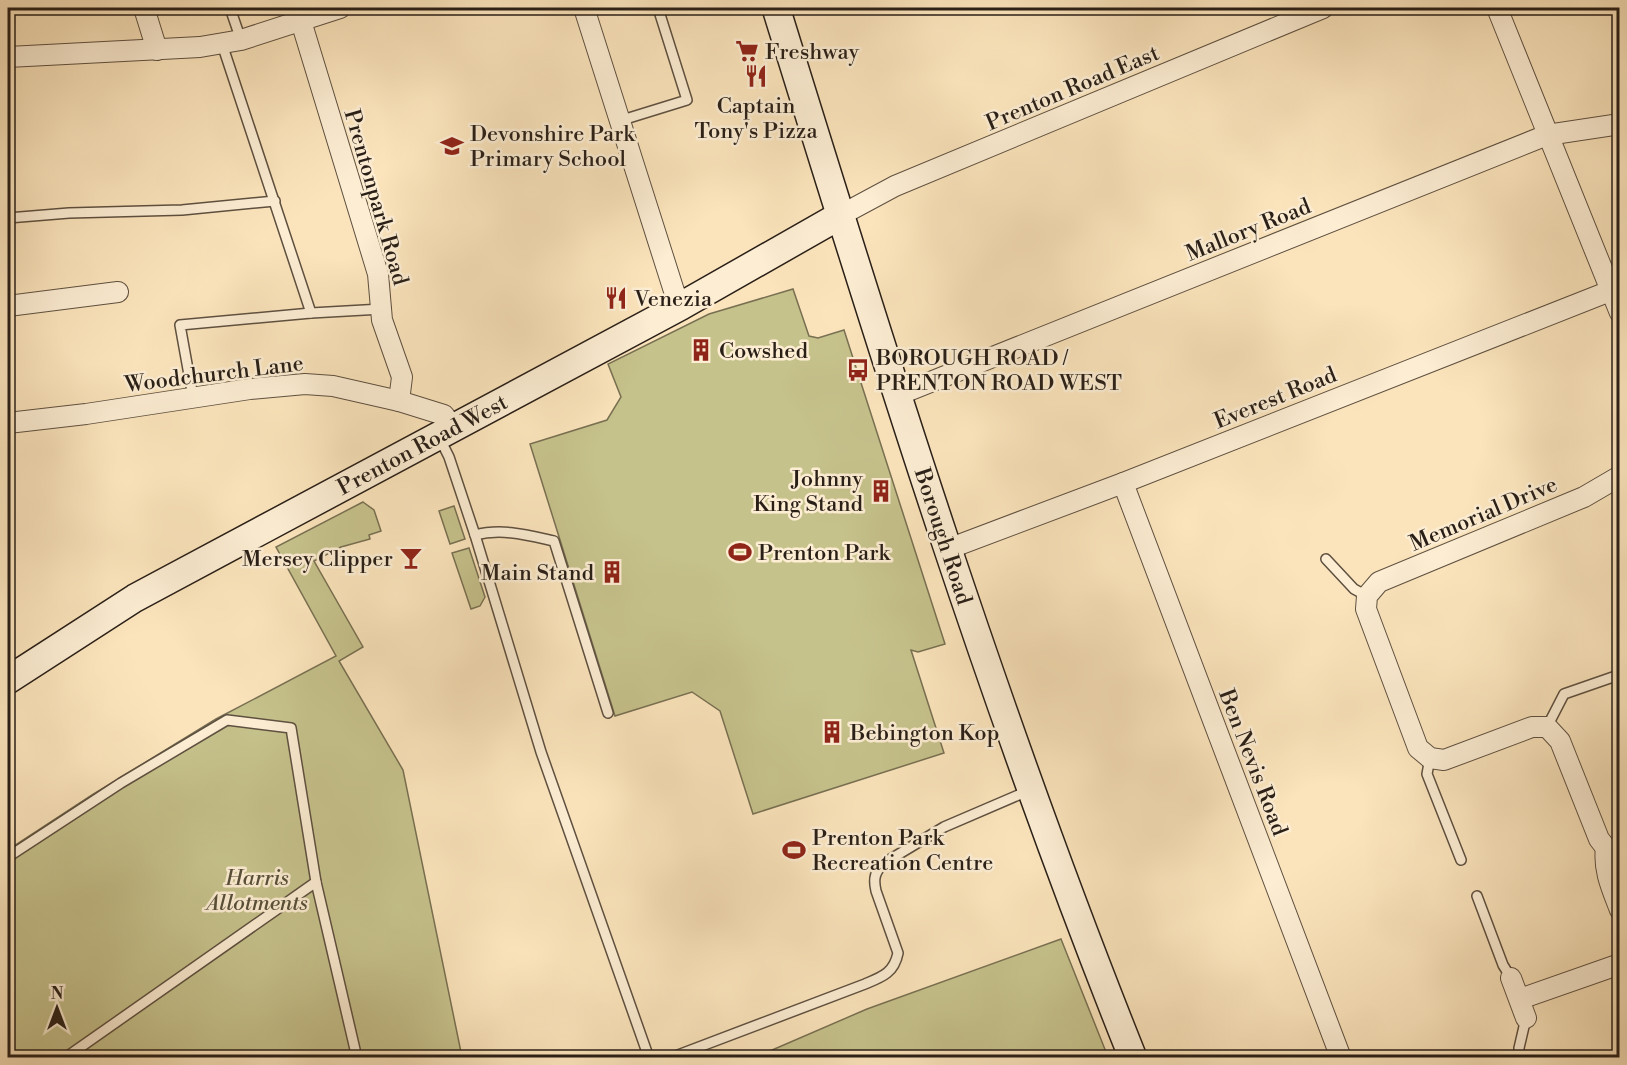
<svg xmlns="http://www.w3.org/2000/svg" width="1627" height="1065" viewBox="0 0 1627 1065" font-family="'Libre Bodoni',serif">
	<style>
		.green { fill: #c6c28c; stroke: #787052; stroke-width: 1.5 }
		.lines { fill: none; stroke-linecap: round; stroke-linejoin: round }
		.lane-casing { stroke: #5e5040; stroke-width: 12 }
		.street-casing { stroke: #5e5040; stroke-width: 22 }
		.secondary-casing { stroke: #291f17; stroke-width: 30 }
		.lane { stroke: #fcedd3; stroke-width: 9 }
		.street { stroke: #fcedd3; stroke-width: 20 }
		.secondary { stroke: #fcedd3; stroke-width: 27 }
		.labels { text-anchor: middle; stroke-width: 5; stroke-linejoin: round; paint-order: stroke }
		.poi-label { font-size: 22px; fill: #291f17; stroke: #fcedd3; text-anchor: start }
		.street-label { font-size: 22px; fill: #291f17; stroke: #fcedd3 }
		.park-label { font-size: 22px; font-style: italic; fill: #58503a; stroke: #fcedd3 }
	</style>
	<rect width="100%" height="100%" fill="#fbe4bc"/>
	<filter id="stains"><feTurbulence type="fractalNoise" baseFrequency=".00333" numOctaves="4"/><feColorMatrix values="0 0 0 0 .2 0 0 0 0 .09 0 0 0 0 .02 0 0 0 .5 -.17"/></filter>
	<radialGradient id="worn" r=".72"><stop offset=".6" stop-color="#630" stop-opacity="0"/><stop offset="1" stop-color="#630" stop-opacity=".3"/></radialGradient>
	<g class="green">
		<path d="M 793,289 L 809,336 L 818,338 L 844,330 L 945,644 L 918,652 L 911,650 L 944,753 L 753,814 L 720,711 L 692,692 L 615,716 L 530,444 L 607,420 L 621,397 L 608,364 L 709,314 Z"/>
		<path d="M 363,502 L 374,510 L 381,531 L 369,535 L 370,539 L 341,547 L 314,561 L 363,647 L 339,661 L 403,770 L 462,1057 L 8,1058 L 8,850 L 92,795 L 216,719 L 336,656 L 276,547 Z"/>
		<path d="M 454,506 L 465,539 L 450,544 L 439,511 Z"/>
		<path d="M 469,548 L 485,597 L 480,606 L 471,609 L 452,553 Z"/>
		<path d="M 1061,939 L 1108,1057 L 756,1057 L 867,1009 Z"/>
	</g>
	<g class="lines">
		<g class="lane-casing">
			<g id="lane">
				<path d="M 230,8 L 241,40"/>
				<path d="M 222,44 L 311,313 L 382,309"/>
				<path d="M 619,121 L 687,100 L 658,8"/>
				<path d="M 8,218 L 69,213 L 182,210 L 275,201"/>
				<path d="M 193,397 L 180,325 L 311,313"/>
				<path d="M 439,437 L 449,457 L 475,535 L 541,752 L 649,1058"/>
				<path d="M 475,535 C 502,528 527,535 554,541 L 608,713"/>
				<path d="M 1326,559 L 1354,589 L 1367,596"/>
				<path d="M 1547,727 L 1564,694 L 1613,677"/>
				<path d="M 1430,758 L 1427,774 L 1461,860"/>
				<path d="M 8,857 L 121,783 L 227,720 L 291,728 L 316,882"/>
				<path d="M 1477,896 L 1503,965 L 1511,978"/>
				<path d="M 65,1058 L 316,882 L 357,1058"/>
				<path d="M 670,1058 L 865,984 C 882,977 894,973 898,953 L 876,891 C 873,878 875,872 884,863 L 944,827 L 1030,790"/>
				<path d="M 1519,1058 L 1519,1048 L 1526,1018"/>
			</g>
		</g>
		<g class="street-casing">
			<g id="street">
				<path d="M 144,8 L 157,50"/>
				<path d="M 297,8 L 378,274 L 382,320 L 402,377 L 399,401"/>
				<path d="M 584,8 L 674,291 L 681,306"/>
				<path d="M 1497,8 L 1620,313"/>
				<path d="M 8,57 L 200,47 L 241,40 L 340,8"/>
				<path d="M 841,215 L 895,186 L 1323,8"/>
				<path d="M 8,306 L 118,292"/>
				<path d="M 898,395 L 1547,135 L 1620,124"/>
				<path d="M 8,423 L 86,414 L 250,389 L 305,384 L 333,386 L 399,401 L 444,415 L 452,427"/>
				<path d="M 1123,483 L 1341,1058"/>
				<path d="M 948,549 L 1123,483 L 1610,291 L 1620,289"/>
				<path d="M 1606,848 L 1599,839 L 1560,741 L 1547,727 L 1532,727 L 1444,760 L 1430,758 L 1418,748 L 1366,609 L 1367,596 L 1379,582 L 1584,497 L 1620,476"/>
				<path d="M 1606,848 C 1603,870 1612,889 1620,910"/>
				<path d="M 1511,978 L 1526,1018"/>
				<path d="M 1520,999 L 1620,964"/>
			</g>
		</g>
		<g class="secondary-casing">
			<g id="secondary">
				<path d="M 776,8 C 885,361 995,714 1133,1058"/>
				<path d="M 8,680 L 135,598 L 681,306 L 841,215"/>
			</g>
		</g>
		<use href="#lane" class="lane"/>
		<use href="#street" class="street"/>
		<use href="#secondary" class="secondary"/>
	</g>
	<defs>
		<g id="supermarket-bare" transform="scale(1.8)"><path d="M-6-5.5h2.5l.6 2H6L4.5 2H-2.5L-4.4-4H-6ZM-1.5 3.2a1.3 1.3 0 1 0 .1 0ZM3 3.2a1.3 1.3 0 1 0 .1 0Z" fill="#8f2418" stroke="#fcedd3" stroke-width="2.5" paint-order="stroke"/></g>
		<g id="restaurant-bare" transform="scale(1.8)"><path d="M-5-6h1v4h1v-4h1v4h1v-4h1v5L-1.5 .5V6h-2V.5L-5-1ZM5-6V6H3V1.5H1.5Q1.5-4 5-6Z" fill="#8f2418" stroke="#fcedd3" stroke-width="2.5" paint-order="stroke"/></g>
		<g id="school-bare" transform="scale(1.8)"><path d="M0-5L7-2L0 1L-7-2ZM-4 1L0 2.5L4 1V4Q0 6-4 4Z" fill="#8f2418" stroke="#fcedd3" stroke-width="2.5" paint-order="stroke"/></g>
		<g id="building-bare" transform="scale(1.8)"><path d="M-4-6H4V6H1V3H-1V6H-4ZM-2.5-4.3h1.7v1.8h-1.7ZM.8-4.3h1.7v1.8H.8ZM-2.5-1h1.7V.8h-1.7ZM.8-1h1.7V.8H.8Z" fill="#8f2418" stroke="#fcedd3" stroke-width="2.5" paint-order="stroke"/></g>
		<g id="bus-bare" transform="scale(1.8)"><path d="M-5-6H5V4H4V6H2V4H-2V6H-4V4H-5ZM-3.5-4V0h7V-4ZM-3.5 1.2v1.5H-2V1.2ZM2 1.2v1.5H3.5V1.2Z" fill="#8f2418" stroke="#fcedd3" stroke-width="2.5" paint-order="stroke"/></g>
		<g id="stadium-bare" transform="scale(1.8)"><path d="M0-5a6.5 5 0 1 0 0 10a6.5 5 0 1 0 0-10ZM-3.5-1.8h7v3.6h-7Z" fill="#8f2418" stroke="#fcedd3" stroke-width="2.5" paint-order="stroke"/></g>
		<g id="bar-bare" transform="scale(1.8)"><path d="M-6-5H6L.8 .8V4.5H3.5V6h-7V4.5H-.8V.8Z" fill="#8f2418" stroke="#fcedd3" stroke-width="2.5" paint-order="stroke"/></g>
	</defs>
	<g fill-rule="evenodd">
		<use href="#supermarket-bare" x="747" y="51"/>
		<use href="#restaurant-bare" x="756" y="76"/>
		<use href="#school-bare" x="452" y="146"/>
		<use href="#restaurant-bare" x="616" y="298"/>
		<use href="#building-bare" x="701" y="350"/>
		<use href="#bus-bare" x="858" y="370"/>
		<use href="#building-bare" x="881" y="491"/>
		<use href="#stadium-bare" x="740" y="552"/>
		<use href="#bar-bare" x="411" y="558"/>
		<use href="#building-bare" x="612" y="572"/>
		<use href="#building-bare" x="832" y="732"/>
		<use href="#stadium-bare" x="794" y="850"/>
	</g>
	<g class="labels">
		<g class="poi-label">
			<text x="765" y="59">Freshway</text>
			<text x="756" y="113" text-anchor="middle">Captain<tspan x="756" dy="25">Tony's Pizza</tspan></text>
			<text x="470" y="141">Devonshire Park<tspan x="470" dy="25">Primary School</tspan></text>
			<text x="634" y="306">Venezia</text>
			<text x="719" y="358">Cowshed</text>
			<text x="876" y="365">BOROUGH ROAD /<tspan x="876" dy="25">PRENTON ROAD WEST</tspan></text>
			<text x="863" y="486" text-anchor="end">Johnny<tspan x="863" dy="25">King Stand</tspan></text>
			<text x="758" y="560">Prenton Park</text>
			<text x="393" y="566" text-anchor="end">Mersey Clipper</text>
			<text x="594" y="580" text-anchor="end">Main Stand</text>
			<text x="850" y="740">Bebington Kop</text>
			<text x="812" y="845">Prenton Park<tspan x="812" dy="25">Recreation Centre</tspan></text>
		</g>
		<g class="street-label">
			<text transform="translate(1072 87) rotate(-23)" y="8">Prenton Road East</text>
			<text transform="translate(377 197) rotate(74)" y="8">Prentonpark Road</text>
			<text transform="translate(1248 229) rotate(-22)" y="8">Mallory Road</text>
			<text transform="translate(214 373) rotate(-7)" y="8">Woodchurch Lane</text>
			<text transform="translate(1275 397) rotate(-22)" y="8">Everest Road</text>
			<text transform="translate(422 444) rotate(-28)" y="8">Prenton Road West</text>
			<text transform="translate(1483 513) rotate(-23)" y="8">Memorial Drive</text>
			<text transform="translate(944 536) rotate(72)" y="8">Borough Road</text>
			<text transform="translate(1254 762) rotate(69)" y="8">Ben Nevis Road</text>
		</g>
		<g class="park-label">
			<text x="257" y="885">Harris<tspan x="257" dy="25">Allotments</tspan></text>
		</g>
	</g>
	<rect width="1627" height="1065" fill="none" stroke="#fbe4bc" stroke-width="30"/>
	<rect x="9" y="9" width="1609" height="1047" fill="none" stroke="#291f17" stroke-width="3"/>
	<rect x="15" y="15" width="1597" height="1035" fill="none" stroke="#291f17" stroke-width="1.5"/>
	<g transform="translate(57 1008)" stroke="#fcedd3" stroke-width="4.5" paint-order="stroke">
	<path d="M0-4.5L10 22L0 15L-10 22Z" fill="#291f17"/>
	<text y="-9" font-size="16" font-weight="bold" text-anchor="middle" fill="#291f17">N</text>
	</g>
	<rect width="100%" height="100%" filter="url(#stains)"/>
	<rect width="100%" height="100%" fill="url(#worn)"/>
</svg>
